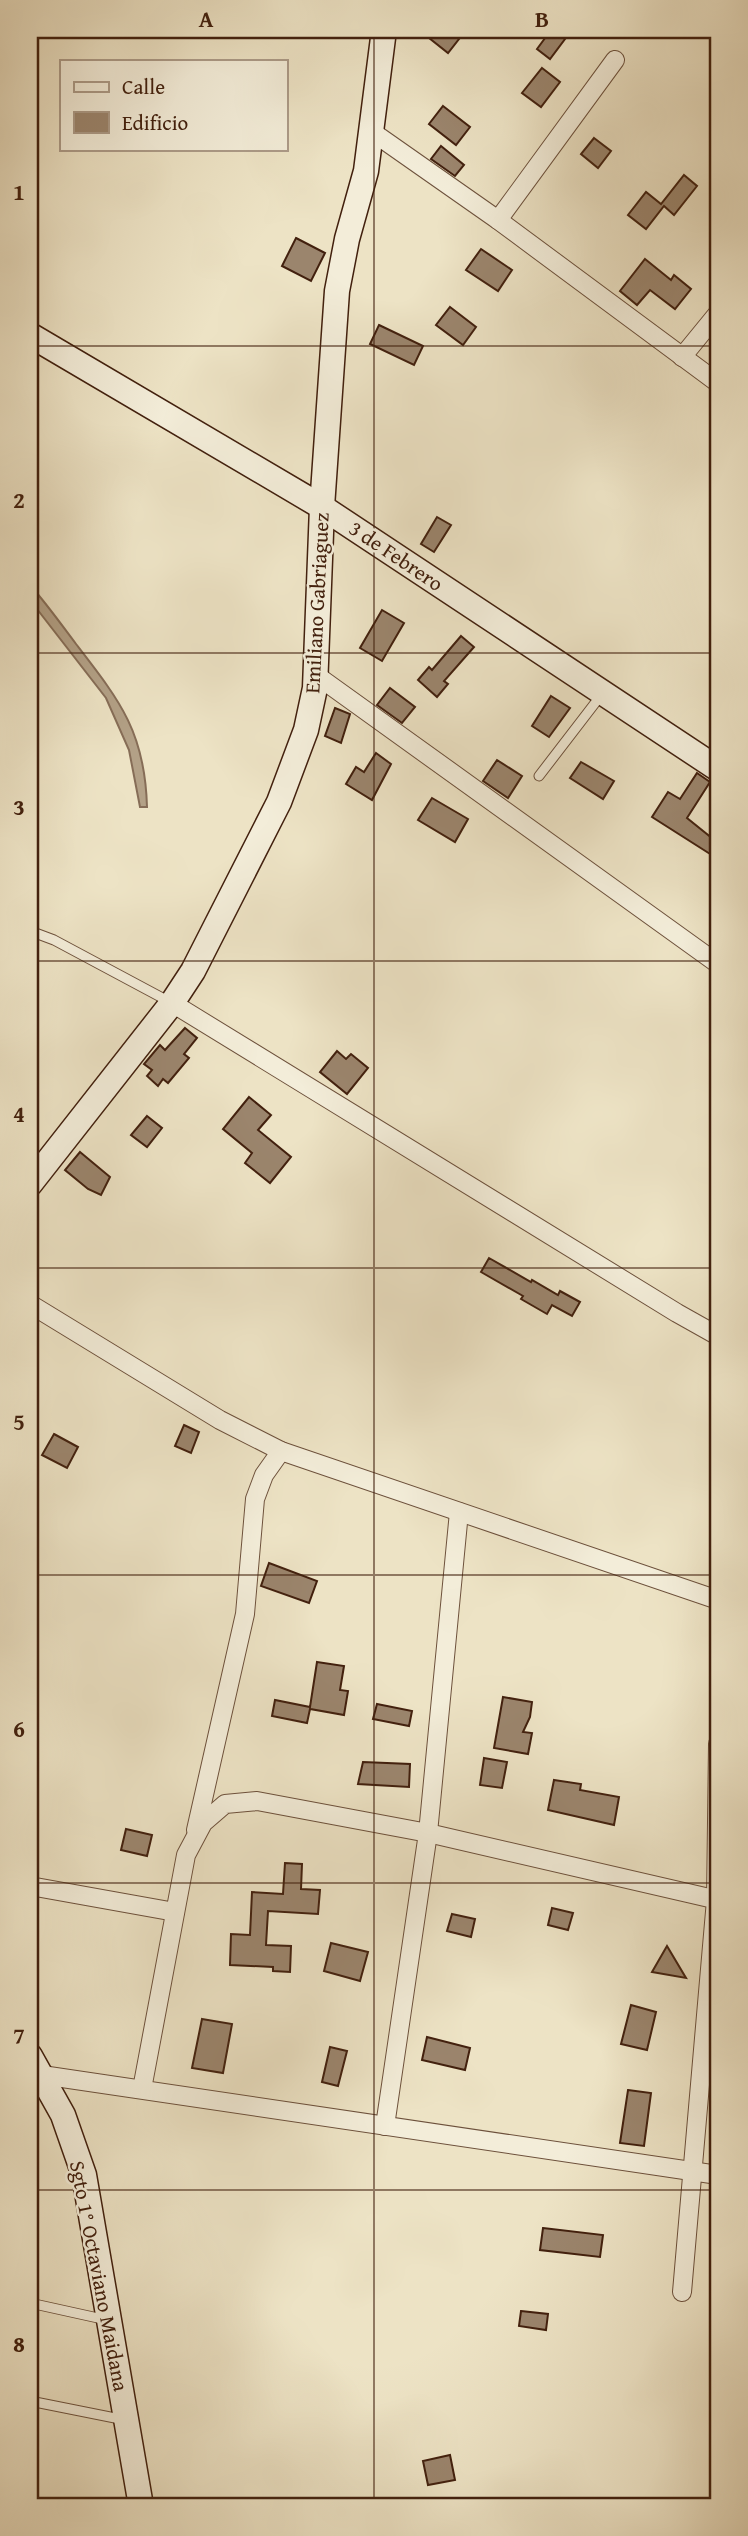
<svg xmlns="http://www.w3.org/2000/svg" width="748" height="2536" viewBox="0 0 748 2536" font-family="'Gentium Book Plus',serif">
	<style>
		.water { fill: #b3a187; stroke: #866d57; stroke-width: 2 }
		.building { fill: #9b856d; stroke: #42200e; stroke-width: 2 }
		.lines { fill: none; stroke-linecap: round; stroke-linejoin: round }
		.lane-casing { stroke: #6d513c; stroke-width: 11 }
		.street-casing { stroke: #6d513c; stroke-width: 20 }
		.secondary-casing { stroke: #42200e; stroke-width: 27 }
		.lane { stroke: #f3edd9; stroke-width: 9 }
		.street { stroke: #f3edd9; stroke-width: 18 }
		.secondary { stroke: #f3edd9; stroke-width: 24 }
		.grid { fill: none; stroke: #42200e; stroke-width: 2; stroke-opacity: 0.55 }
		.labels { text-anchor: middle; stroke-width: 5; stroke-linejoin: round; paint-order: stroke }
		.street-label { font-size: 21px; fill: #42200e; stroke: #f3edd9 }
		.neatline { fill: none; stroke: #42200e; stroke-width: 2.5 }
		.grid-label { font-size: 23px; text-anchor: middle; font-weight: bold; fill: #42200e }
	</style>
	<rect width="100%" height="100%" fill="#ede3c5"/>
	<filter id="stains"><feTurbulence type="fractalNoise" baseFrequency=".00286" numOctaves="4"/><feColorMatrix values="0 0 0 0 .2 0 0 0 0 .09 0 0 0 0 .02 0 0 0 .5 -.17"/></filter>
	<radialGradient id="worn" r=".72"><stop offset=".6" stop-color="#630" stop-opacity="0"/><stop offset="1" stop-color="#630" stop-opacity=".3"/></radialGradient>
	<path class="water" d="M 30,585 C 46,603 61,624 76,644 C 120,701 145,732 147,807 L 140,807 L 129,750 L 106,698 L 30,600 Z"/>
	<g class="building">
		<path d="M 419,30 L 466,30 L 448,53 Z"/>
		<path d="M 551,30 L 565,39 L 550,59 L 537,49 Z"/>
		<path d="M 542,68 L 560,82 L 541,107 L 522,93 Z"/>
		<path d="M 443,106 L 470,127 L 456,145 L 429,124 Z"/>
		<path d="M 594,138 L 611,151 L 598,168 L 581,154 Z"/>
		<path d="M 441,146 L 464,165 L 455,176 L 431,159 Z"/>
		<path d="M 684,175 L 697,186 L 674,215 L 664,206 L 646,229 L 628,215 L 646,192 L 661,204 Z"/>
		<path d="M 296,238 L 325,253 L 311,281 L 282,266 Z"/>
		<path d="M 481,249 L 512,270 L 498,291 L 466,270 Z"/>
		<path d="M 645,259 L 671,280 L 674,275 L 691,289 L 675,309 L 650,290 L 637,305 L 620,291 Z"/>
		<path d="M 450,307 L 476,327 L 463,345 L 436,325 Z"/>
		<path d="M 379,325 L 423,346 L 414,365 L 370,344 Z"/>
		<path d="M 437,517 L 451,525 L 434,552 L 421,544 Z"/>
		<path d="M 382,610 L 404,623 L 382,661 L 360,648 Z"/>
		<path d="M 461,636 L 474,647 L 444,681 L 448,684 L 437,697 L 418,680 L 429,667 L 432,670 Z"/>
		<path d="M 390,688 L 415,707 L 402,723 L 377,705 Z"/>
		<path d="M 551,696 L 570,708 L 549,737 L 532,726 Z"/>
		<path d="M 335,708 L 350,714 L 341,743 L 325,736 Z"/>
		<path d="M 376,753 L 391,764 L 372,800 L 346,784 L 356,767 L 364,772 Z"/>
		<path d="M 497,760 L 522,776 L 508,798 L 483,781 Z"/>
		<path d="M 581,762 L 614,781 L 603,799 L 570,778 Z"/>
		<path d="M 697,773 L 710,782 L 687,818 L 718,843 L 718,859 L 652,817 L 668,792 L 680,799 Z"/>
		<path d="M 432,798 L 468,819 L 455,842 L 418,820 Z"/>
		<path d="M 185,1028 L 197,1038 L 184,1054 L 189,1058 L 168,1083 L 163,1079 L 158,1086 L 147,1076 L 152,1070 L 144,1064 L 160,1045 L 165,1050 Z"/>
		<path d="M 337,1051 L 346,1059 L 351,1054 L 368,1068 L 347,1094 L 320,1072 Z"/>
		<path d="M 249,1097 L 271,1115 L 258,1130 L 291,1157 L 270,1183 L 245,1163 L 252,1153 L 223,1129 Z"/>
		<path d="M 147,1116 L 162,1128 L 147,1147 L 131,1135 Z"/>
		<path d="M 80,1152 L 110,1177 L 101,1195 L 88,1189 L 65,1170 Z"/>
		<path d="M 489,1258 L 531,1282 L 532,1280 L 558,1295 L 560,1291 L 580,1302 L 572,1316 L 552,1305 L 547,1314 L 521,1299 L 523,1296 L 481,1272 Z"/>
		<path d="M 184,1425 L 199,1432 L 191,1453 L 175,1446 Z"/>
		<path d="M 54,1434 L 78,1447 L 67,1468 L 42,1455 Z"/>
		<path d="M 269,1563 L 317,1581 L 309,1603 L 261,1586 Z"/>
		<path d="M 317,1662 L 344,1666 L 340,1690 L 348,1691 L 344,1715 L 310,1709 L 307,1723 L 272,1716 L 275,1700 L 310,1707 Z"/>
		<path d="M 503,1697 L 532,1702 L 530,1717 L 523,1732 L 532,1733 L 528,1754 L 494,1748 Z"/>
		<path d="M 377,1704 L 412,1711 L 409,1726 L 373,1719 Z"/>
		<path d="M 484,1758 L 507,1762 L 502,1788 L 480,1785 Z"/>
		<path d="M 363,1762 L 410,1764 L 409,1787 L 358,1784 Z"/>
		<path d="M 554,1780 L 581,1784 L 580,1790 L 619,1797 L 614,1825 L 548,1810 Z"/>
		<path d="M 126,1829 L 152,1835 L 147,1856 L 121,1850 Z"/>
		<path d="M 285,1863 L 302,1864 L 301,1889 L 320,1890 L 318,1914 L 268,1911 L 266,1945 L 291,1946 L 290,1972 L 273,1971 L 273,1967 L 230,1965 L 231,1934 L 250,1935 L 252,1892 L 283,1894 Z"/>
		<path d="M 552,1908 L 573,1913 L 568,1930 L 548,1925 Z"/>
		<path d="M 452,1914 L 475,1919 L 471,1937 L 447,1931 Z"/>
		<path d="M 331,1943 L 368,1952 L 360,1981 L 324,1971 Z"/>
		<path d="M 667,1946 L 686,1978 L 652,1972 Z"/>
		<path d="M 631,2005 L 656,2012 L 647,2050 L 621,2044 Z"/>
		<path d="M 202,2019 L 232,2024 L 223,2073 L 192,2068 Z"/>
		<path d="M 427,2037 L 470,2048 L 465,2070 L 422,2060 Z"/>
		<path d="M 330,2047 L 347,2051 L 338,2086 L 322,2082 Z"/>
		<path d="M 628,2090 L 651,2093 L 644,2146 L 620,2143 Z"/>
		<path d="M 543,2228 L 603,2235 L 600,2257 L 540,2250 Z"/>
		<path d="M 521,2311 L 548,2314 L 546,2330 L 519,2326 Z"/>
		<path d="M 450,2455 L 455,2480 L 428,2485 L 423,2461 Z"/>
	</g>
	<g class="lines">
		<g class="lane-casing">
			<g id="lane">
				<path d="M 539,776 L 602,694"/>
				<path d="M 30,931 L 54,940 L 170,1002"/>
				<path d="M 30,2303 L 107,2320"/>
				<path d="M 30,2401 L 125,2420"/>
			</g>
		</g>
		<g class="street-casing">
			<g id="street">
				<path d="M 371,131 L 498,220 L 718,383"/>
				<path d="M 498,220 L 615,60"/>
				<path d="M 682,357 L 718,313"/>
				<path d="M 316,675 L 718,964"/>
				<path d="M 172,1003 L 677,1313 L 718,1336"/>
				<path d="M 30,1304 L 220,1420 L 281,1451 L 718,1600"/>
				<path d="M 196,1830 L 245,1614 L 255,1499 L 264,1475 L 281,1451"/>
				<path d="M 30,1886 L 175,1912"/>
				<path d="M 42,2075 L 718,2175"/>
				<path d="M 142,2089 L 186,1855 L 203,1823 L 225,1804 L 257,1801 L 428,1833 L 718,1900"/>
				<path d="M 385,2126 L 428,1833 L 459,1512"/>
				<path d="M 682,2292 L 716,1900 L 718,1744"/>
			</g>
		</g>
		<g class="secondary-casing">
			<g id="secondary">
				<path d="M 30,335 L 322,507 L 718,769"/>
				<path d="M 30,1184 L 172,1003 L 193,971 L 279,802 L 306,730 L 315,688 L 322,507 L 337,291 L 347,239 L 366,171 L 384,30"/>
				<path d="M 30,2056 L 63,2115 L 84,2175 L 141,2506"/>
			</g>
		</g>
		<use href="#lane" class="lane"/>
		<use href="#street" class="street"/>
		<use href="#secondary" class="secondary"/>
	</g>
	<path class="grid" d="M 374,30 L 374,2506M 30,346 L 718,346M 30,653 L 718,653M 30,961 L 718,961M 30,1268 L 718,1268M 30,1575 L 718,1575M 30,1883 L 718,1883M 30,2190 L 718,2190"/>
	<g class="labels">
		<g class="street-label">
			<text transform="translate(396 556) rotate(34)" y="7">3 de Febrero</text>
			<text transform="translate(317 603) rotate(-87)" y="7">Emiliano Gabriaguez</text>
			<text transform="translate(99 2276) rotate(79)" y="7">Sgto 1° Octaviano Maidana</text>
		</g>
	</g>
	<rect width="748" height="2536" fill="none" stroke="#ede3c5" stroke-width="77"/>
	<rect x="60" y="60" width="228" height="91" fill="#f3edd9" stroke="#ac9b88" stroke-width="2"/>
	<rect x="74" y="82" width="35" height="10" fill="#f3edd9" stroke="#ac9b88" stroke-width="2"/>
	<text x="122" y="94" font-size="21" fill="#42200e">Calle</text>
	<rect x="74" y="112" width="35" height="21" fill="#9b856d" stroke="#ac9b88" stroke-width="2"/>
	<text x="122" y="130" font-size="21" fill="#42200e">Edificio</text>
	<rect x="38" y="38" width="672" height="2460" class="neatline"/>
	<g class="grid-label">
		<text x="206" y="27">A</text>
		<text x="542" y="27">B</text>
		<text x="19" y="200">1</text>
		<text x="19" y="508">2</text>
		<text x="19" y="815">3</text>
		<text x="19" y="1122">4</text>
		<text x="19" y="1430">5</text>
		<text x="19" y="1737">6</text>
		<text x="19" y="2044">7</text>
		<text x="19" y="2352">8</text>
	</g>
	<rect width="100%" height="100%" filter="url(#stains)"/>
	<rect width="100%" height="100%" fill="url(#worn)"/>
</svg>
